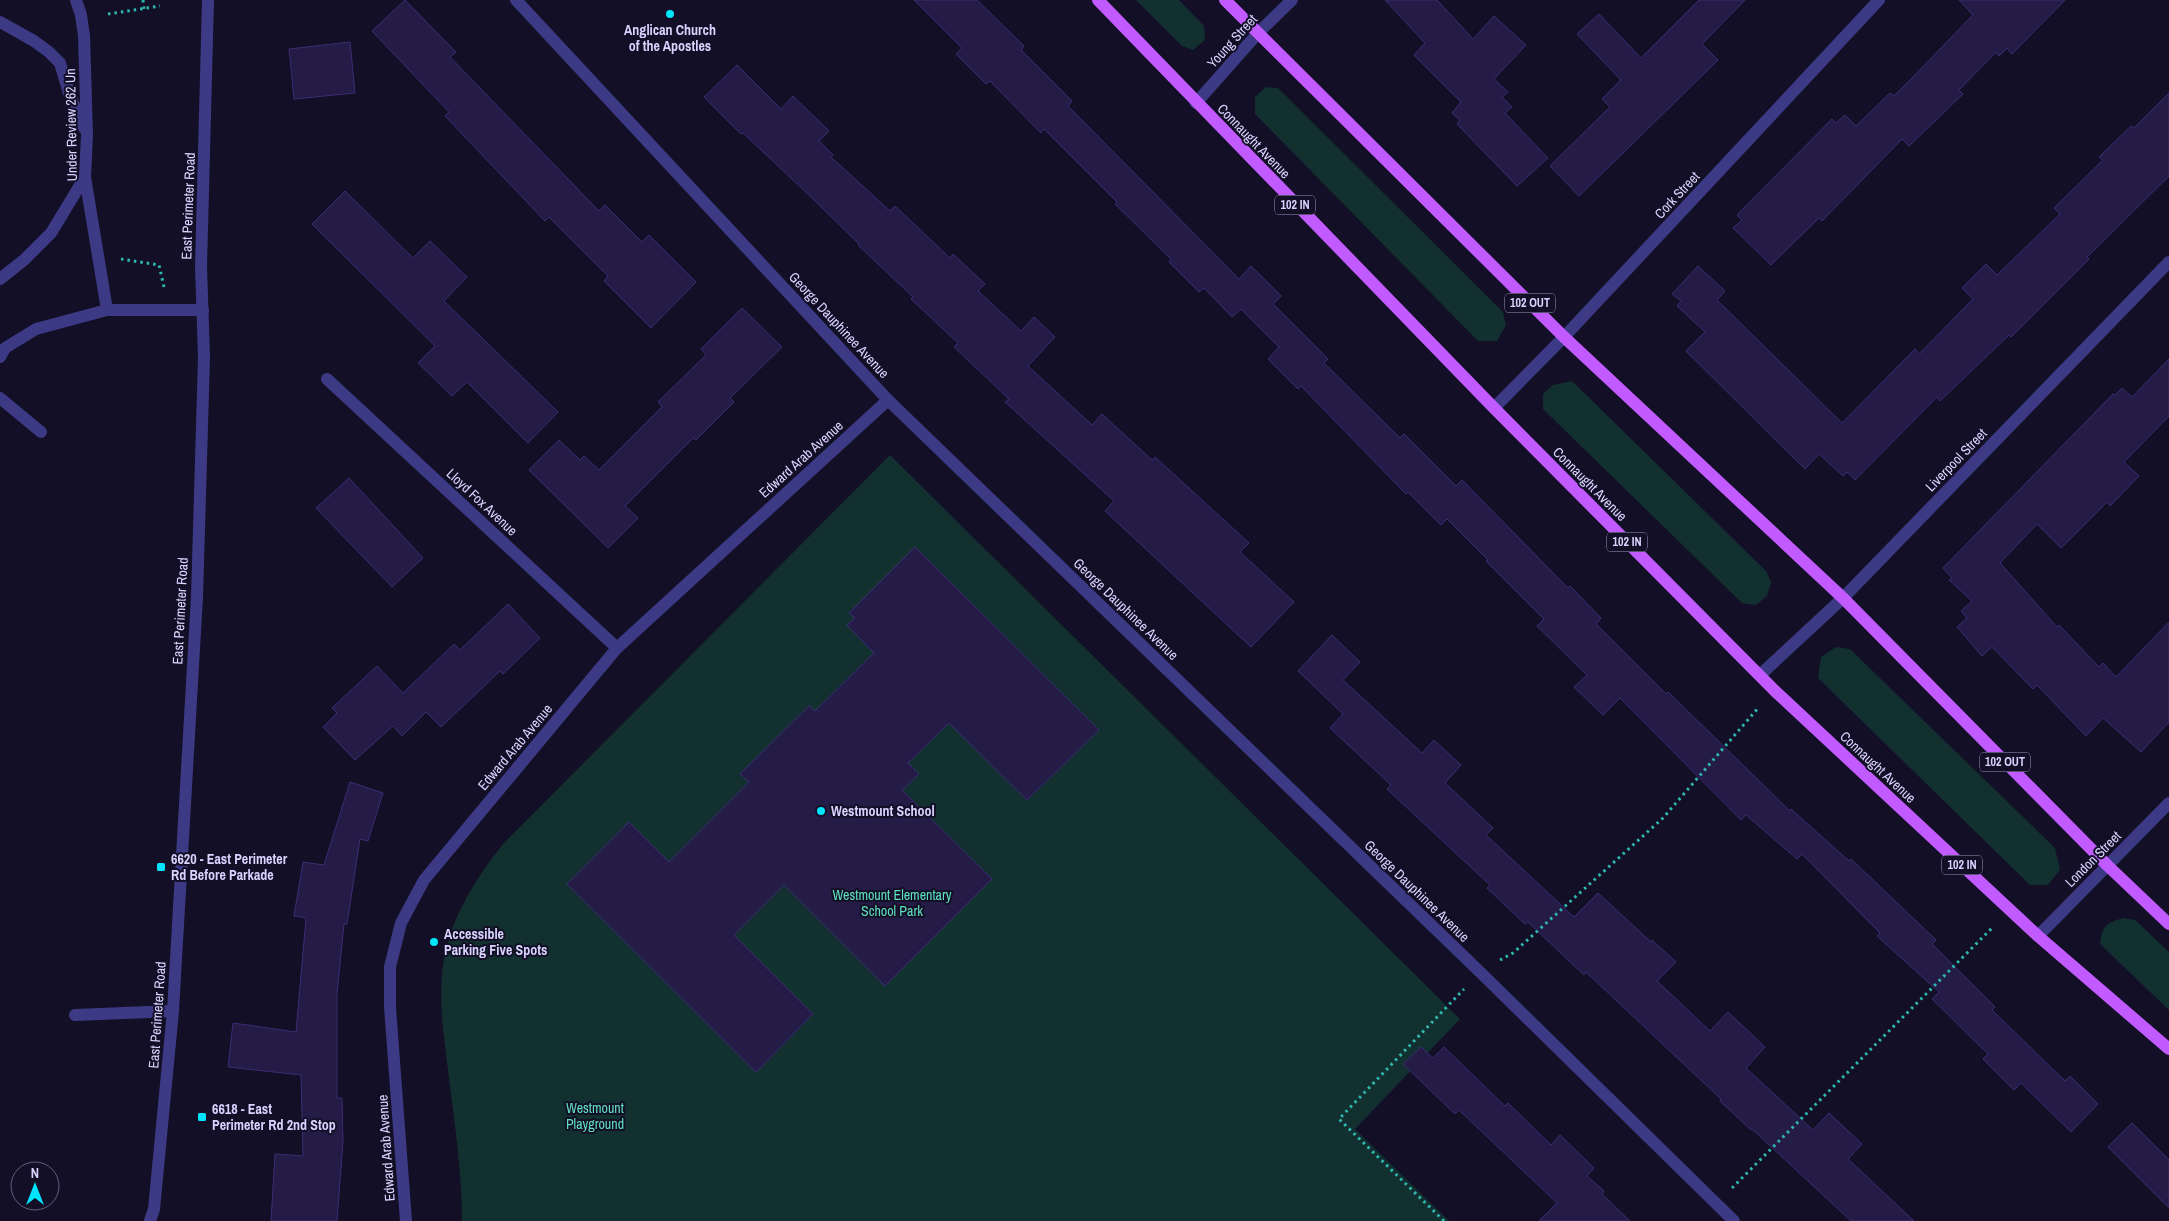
<svg xmlns="http://www.w3.org/2000/svg" width="2169" height="1221" viewBox="0 0 2169 1221" font-family="'Archivo Narrow',sans-serif">
	<style>
		.green { fill: #12302f }
		.building { fill: #241b47; stroke: #3b2d73 }
		.lines { fill: none; stroke-linecap: round; stroke-linejoin: round }
		.path { stroke: #2fb8b0; stroke-width: 3; stroke-dasharray: 2.5 4; stroke-linecap: butt }
		.service { stroke: #3d3a85; stroke-width: 12 }
		.minor { stroke: #3d3a85; stroke-width: 12 }
		.primary { stroke: #c25bff; stroke-width: 12 }
		.poi-dot { fill: #00e5ff; stroke: #130f26; stroke-width: 2 }
		.labels { text-anchor: middle; stroke-width: 4; stroke-linejoin: round; paint-order: stroke }
		.shield { fill: #130f26; stroke: #9e99be; stroke-width: 1 }
		.shield-label { font-size: 12px; font-weight: bold; fill: #d9d4ff }
		.poi-label { font-size: 14px; font-weight: bold; fill: #d9d4ff; stroke: #130f26; text-anchor: start }
		.street-label { font-size: 14px; fill: #d9d4ff; stroke: #130f26 }
		.park-label { font-size: 14px; fill: #5fe0c0; stroke: #130f26 }
	</style>
	<rect width="100%" height="100%" fill="#130f26"/>
	<g class="green">
		<path d="M 1136,0 L 1179,0 L 1204,26 L 1205,40 L 1193,50 L 1182,46 Z"/>
		<path d="M 1266,87 L 1278,88 L 1503,312 L 1506,325 L 1497,341 L 1478,341 L 1255,114 L 1255,97 Z"/>
		<path d="M 1572,381 L 1766,571 L 1771,582 L 1767,596 L 1756,605 L 1742,603 L 1543,409 L 1543,394 L 1553,385 Z"/>
		<path d="M 890,455 L 1460,1019 L 1355,1129 L 1449,1221 L 462,1221 C 462,1170 454,1120 448,1070 C 443,1030 436,986 447,946 C 457,908 479,874 503,844 Z"/>
		<path d="M 1836,647 L 1850,649 L 2055,848 L 2060,870 L 2048,885 L 2030,885 L 1818,678 L 1821,657 Z"/>
		<path d="M 2123,918 L 2135,920 L 2169,952 L 2169,1010 L 2100,944 C 2102,926 2106,923 2123,918 Z"/>
	</g>
	<g class="building">
		<path d="M 405,0 L 456,52 L 450,57 L 599,211 L 605,205 L 642,242 L 649,235 L 696,282 L 651,328 L 604,281 L 608,276 L 549,217 L 545,221 L 445,116 L 449,112 L 372,31 Z"/>
		<path d="M 914,0 L 977,0 L 1024,46 L 1021,50 L 1072,101 L 1068,106 L 1239,279 L 1251,266 L 1281,296 L 1273,304 L 1328,359 L 1324,363 L 1400,438 L 1404,434 L 1456,486 L 1462,480 L 1568,588 L 1570,586 L 1601,618 L 1596,624 L 1666,694 L 1668,692 L 1790,811 L 1791,809 L 1849,861 L 1851,859 L 1936,940 L 1932,944 L 1995,1007 L 1992,1010 L 2065,1081 L 2070,1076 L 2098,1104 L 2071,1132 L 2021,1083 L 2014,1090 L 1983,1059 L 1988,1054 L 1932,999 L 1939,992 L 1877,936 L 1880,933 L 1802,854 L 1797,859 L 1746,815 L 1741,820 L 1620,698 L 1603,715 L 1574,687 L 1587,675 L 1537,626 L 1544,619 L 1486,561 L 1488,560 L 1447,519 L 1441,525 L 1408,492 L 1406,494 L 1301,386 L 1298,389 L 1268,359 L 1279,347 L 1241,309 L 1232,317 L 1204,288 L 1199,292 L 1169,262 L 1171,259 L 1115,204 L 1117,202 L 1044,129 L 1041,133 L 990,81 L 986,84 L 956,54 L 962,48 Z"/>
		<path d="M 1385,0 L 1437,0 L 1473,39 L 1494,16 L 1526,45 L 1494,79 L 1508,92 L 1502,97 L 1512,107 L 1505,113 L 1548,158 L 1517,186 L 1457,124 L 1460,120 L 1452,113 L 1461,102 L 1414,55 L 1425,43 Z"/>
		<path d="M 1699,0 L 1745,0 L 1702,44 L 1718,60 L 1579,196 L 1550,166 L 1610,107 L 1602,99 L 1621,80 L 1577,34 L 1599,14 L 1641,58 Z"/>
		<path d="M 1959,0 L 2065,0 L 2012,54 L 2007,48 L 1999,56 L 1996,52 L 1959,90 L 1963,94 L 1909,146 L 1902,139 L 1822,221 L 1819,218 L 1771,265 L 1733,228 L 1742,220 L 1737,215 L 1832,119 L 1836,123 L 1845,115 L 1856,126 L 1890,93 L 1894,96 L 1911,79 L 1973,15 Z"/>
		<path d="M 350,42 L 355,93 L 294,99 L 289,49 Z"/>
		<path d="M 737,65 L 781,109 L 793,96 L 829,131 L 819,141 L 833,155 L 831,157 L 890,211 L 895,206 L 950,258 L 953,254 L 985,284 L 978,291 L 1021,331 L 1034,317 L 1055,337 L 1028,366 L 1092,425 L 1102,414 L 1152,460 L 1155,457 L 1249,543 L 1240,552 L 1294,602 L 1251,647 L 1105,511 L 1114,501 L 1005,402 L 1009,399 L 954,347 L 958,343 L 911,299 L 913,297 L 858,245 L 859,244 L 811,197 L 743,133 L 741,134 L 704,97 Z"/>
		<path d="M 2169,93 L 2169,176 L 2087,257 L 2089,259 L 2011,337 L 2009,335 L 1940,401 L 1937,397 L 1855,480 L 1847,472 L 1843,476 L 1819,454 L 1805,469 L 1686,351 L 1705,332 L 1677,306 L 1681,301 L 1672,294 L 1698,266 L 1725,291 L 1717,300 L 1842,423 L 1915,349 L 1919,354 L 1973,299 L 1962,288 L 1986,264 L 1997,275 L 2060,214 L 2054,208 L 2103,160 L 2099,157 L 2131,126 L 2134,128 Z"/>
		<path d="M 345,191 L 413,258 L 430,241 L 467,277 L 444,301 L 558,412 L 528,443 L 467,382 L 452,396 L 418,363 L 435,346 L 312,224 Z"/>
		<path d="M 742,308 L 782,347 L 730,398 L 734,402 L 696,440 L 693,438 L 625,506 L 638,518 L 608,548 L 529,470 L 559,440 L 580,460 L 584,456 L 599,470 L 662,407 L 658,402 L 706,355 L 701,349 Z"/>
		<path d="M 2169,359 L 2169,416 L 2124,462 L 2139,476 L 2110,506 L 2107,502 L 2061,548 L 2037,524 L 2000,563 L 2057,627 L 2059,625 L 2099,667 L 2103,663 L 2116,677 L 2169,622 L 2169,722 L 2141,752 L 2103,718 L 2086,736 L 2037,685 L 2033,689 L 1992,647 L 1982,656 L 1957,627 L 1967,618 L 1961,611 L 1972,601 L 1949,580 L 1952,578 L 1943,568 L 2113,394 L 2115,395 L 2122,388 L 2132,397 Z"/>
		<path d="M 349,478 L 423,558 L 392,587 L 316,508 Z"/>
		<path d="M 915,547 L 1099,730 L 1027,800 L 949,723 L 908,763 L 919,774 L 902,790 L 992,879 L 885,986 L 784,885 L 734,935 L 813,1014 L 756,1072 L 567,884 L 629,822 L 669,862 L 749,782 L 740,774 L 809,706 L 815,711 L 874,653 L 847,625 L 855,618 L 849,613 Z"/>
		<path d="M 508,604 L 540,638 L 503,674 L 500,671 L 441,727 L 426,712 L 402,736 L 393,726 L 355,760 L 323,727 L 337,713 L 332,708 L 377,666 L 403,693 L 454,644 L 460,650 Z"/>
		<path d="M 1332,635 L 1360,662 L 1343,680 L 1422,753 L 1434,740 L 1461,765 L 1445,783 L 1493,828 L 1486,835 L 1574,917 L 1598,893 L 1651,942 L 1652,940 L 1676,962 L 1657,981 L 1710,1031 L 1728,1012 L 1765,1047 L 1746,1068 L 1813,1130 L 1829,1113 L 1862,1144 L 1848,1159 L 1914,1221 L 1851,1221 L 1752,1129 L 1751,1130 L 1720,1101 L 1721,1099 L 1586,972 L 1584,975 L 1528,922 L 1525,924 L 1487,888 L 1490,885 L 1387,789 L 1391,785 L 1330,728 L 1343,714 L 1298,671 Z"/>
		<path d="M 350,782 L 383,793 L 368,841 L 360,839 L 347,924 L 344,924 L 337,994 L 337,1098 L 342,1098 L 343,1142 L 337,1221 L 271,1221 L 275,1154 L 303,1156 L 301,1075 L 228,1067 L 233,1023 L 296,1032 L 306,918 L 294,916 L 303,862 L 324,865 Z"/>
		<path d="M 1421,1047 L 1433,1058 L 1444,1047 L 1505,1106 L 1508,1103 L 1551,1145 L 1560,1135 L 1594,1168 L 1587,1176 L 1604,1191 L 1602,1194 L 1630,1221 L 1539,1221 L 1557,1203 L 1459,1110 L 1455,1114 L 1403,1064 Z"/>
		<path d="M 2132,1123 L 2169,1160 L 2169,1208 L 2108,1147 Z"/>
	</g>
	<g class="lines">
		<g class="path">
			<path d="M 143,0 L 144,9"/>
			<path d="M 108,14 L 160,6"/>
			<path d="M 121,259 L 159,265 L 164,287"/>
			<path d="M 1500,960 L 1513,953 L 1663,818 L 1759,707"/>
			<path d="M 1732,1188 L 1994,926"/>
			<path d="M 1444,1221 L 1339,1119 L 1464,989"/>
		</g>
		<g class="service">
			<path d="M 76,0 L 81,15 L 84,36 L 87,135 L 85,177 L 107,310"/>
			<path d="M 0,22 L 34,41 L 49,52 L 60,63 L 69,93 L 84,128"/>
			<path d="M 0,279 L 24,260 L 51,233 L 85,177"/>
			<path d="M 0,357 L 5,348 L 36,329 L 107,310 L 203,310"/>
			<path d="M 0,398 L 41,432"/>
			<path d="M 75,1015 L 173,1011"/>
		</g>
		<g class="minor">
			<path d="M 516,0 L 888,400 L 1480,972 L 1734,1221"/>
			<path d="M 1196,103 L 1258,33 L 1292,0"/>
			<path d="M 327,379 L 617,648"/>
			<path d="M 1494,408 L 1564,337 L 1879,0"/>
			<path d="M 1760,675 L 1843,598 L 2169,262"/>
			<path d="M 2038,936 L 2169,803"/>
			<path d="M 150,1221 L 154,1209 L 173,1011 L 197,597 L 204,357 L 201,267 L 208,0"/>
			<path d="M 406,1221 L 390,1007 L 390,967 L 401,923 L 424,880 L 617,648 L 888,400"/>
		</g>
		<g class="primary">
			<path d="M 1098,0 L 1494,408 L 1775,691 L 2038,936 L 2169,1049"/>
			<path d="M 1225,0 L 1564,337 L 1843,598 L 2108,866 L 2169,924"/>
		</g>
	</g>
	<g class="poi-dot">
		<circle cx="670" cy="14" r="5"/>
		<circle cx="821" cy="811" r="5"/>
		<rect x="156" y="862" width="10" height="10" rx="2.5"/>
		<circle cx="434" cy="942" r="5"/>
		<rect x="197" y="1112" width="10" height="10" rx="2.5"/>
	</g>
	<g class="labels">
		<g class="shield">
			<rect x="1275" y="195.5" width="40" height="19" rx="4"/>
			<rect x="1505" y="293.5" width="50" height="19" rx="4"/>
			<rect x="1607" y="532.5" width="40" height="19" rx="4"/>
			<rect x="1980" y="752.5" width="50" height="19" rx="4"/>
			<rect x="1942" y="855.5" width="40" height="19" rx="4"/>
		</g>
		<g class="shield-label">
			<text x="1295" y="209">102 IN</text>
			<text x="1530" y="307">102 OUT</text>
			<text x="1627" y="546">102 IN</text>
			<text x="2005" y="766">102 OUT</text>
			<text x="1962" y="869">102 IN</text>
		</g>
		<g class="poi-label">
			<text x="670" y="35" text-anchor="middle">Anglican Church<tspan x="670" dy="16">of the Apostles</tspan></text>
			<text x="831" y="816">Westmount School</text>
			<text x="171" y="864">6620 - East Perimeter<tspan x="171" dy="16">Rd Before Parkade</tspan></text>
			<text x="444" y="939">Accessible<tspan x="444" dy="16">Parking Five Spots</tspan></text>
			<text x="212" y="1114">6618 - East<tspan x="212" dy="16">Perimeter Rd 2nd Stop</tspan></text>
		</g>
		<g class="street-label">
			<text transform="translate(1232 41) rotate(-48)" y="5">Young Street</text>
			<text transform="translate(71 125) rotate(-91)" y="5">Under Review 262 Un</text>
			<text transform="translate(1254 141) rotate(46)" y="5">Connaught Avenue</text>
			<text transform="translate(1677 195) rotate(-47)" y="5">Cork Street</text>
			<text transform="translate(188 206) rotate(-88)" y="5">East Perimeter Road</text>
			<text transform="translate(839 325) rotate(47)" y="5">George Dauphinee Avenue</text>
			<text transform="translate(801 459) rotate(-42)" y="5">Edward Arab Avenue</text>
			<text transform="translate(1956 460) rotate(-46)" y="5">Liverpool Street</text>
			<text transform="translate(1590 484) rotate(45)" y="5">Connaught Avenue</text>
			<text transform="translate(482 502) rotate(43)" y="5">Lloyd Fox Avenue</text>
			<text transform="translate(1126 609) rotate(44)" y="5">George Dauphinee Avenue</text>
			<text transform="translate(180 611) rotate(-87)" y="5">East Perimeter Road</text>
			<text transform="translate(515 747) rotate(-50)" y="5">Edward Arab Avenue</text>
			<text transform="translate(1878 767) rotate(43)" y="5">Connaught Avenue</text>
			<text transform="translate(2093 859) rotate(-45)" y="5">London Street</text>
			<text transform="translate(1417 891) rotate(44)" y="5">George Dauphinee Avenue</text>
			<text transform="translate(157 1015) rotate(-86)" y="5">East Perimeter Road</text>
			<text transform="translate(386 1148) rotate(-94)" y="5">Edward Arab Avenue</text>
		</g>
		<g class="park-label">
			<text x="892" y="900">Westmount Elementary<tspan x="892" dy="16">School Park</tspan></text>
			<text x="595" y="1113">Westmount<tspan x="595" dy="16">Playground</tspan></text>
		</g>
	</g>
	<g transform="translate(35 1186)"><circle r="24" fill="#130f26" stroke="#625e7d"/>
	<path d="M0-4L9 19L0 12L-9 19Z" fill="#00e5ff"/>
	<text y="-8" font-size="14" font-weight="bold" text-anchor="middle" fill="#d9d4ff">N</text>
	</g>
</svg>
